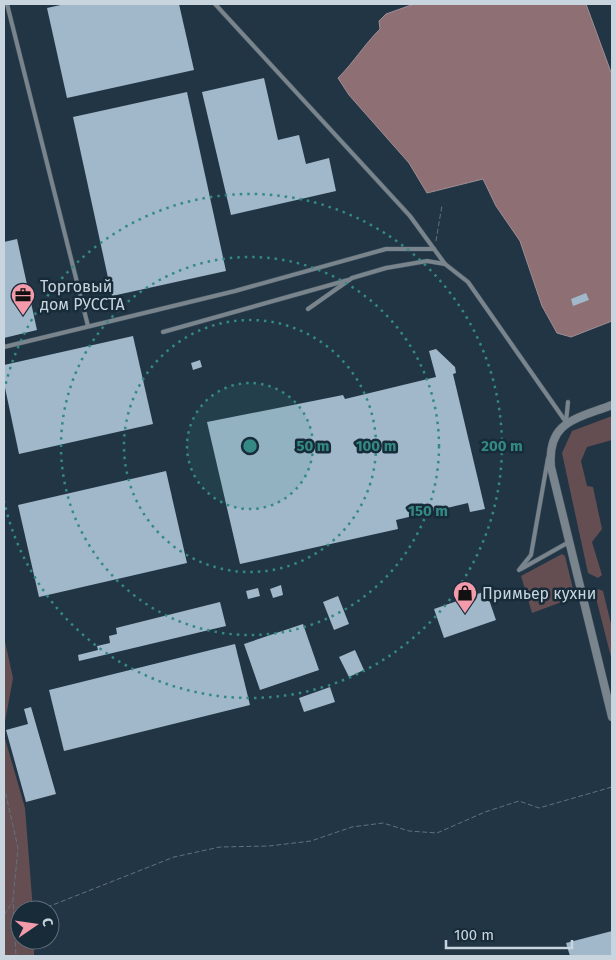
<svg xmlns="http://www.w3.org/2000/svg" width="616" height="960" viewBox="0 0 616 960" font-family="'Fira Sans',sans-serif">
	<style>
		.green { fill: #654e52 }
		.water { fill: #8e6f74; stroke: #a08e94 }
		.building { fill: #a0b8ca }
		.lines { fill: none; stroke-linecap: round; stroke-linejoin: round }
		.lane-casing { stroke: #3f5260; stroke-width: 5 }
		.street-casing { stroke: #3f5260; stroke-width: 9 }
		.path { stroke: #61727e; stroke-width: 1; stroke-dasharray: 5 2.5; stroke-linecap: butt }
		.lane { stroke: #7a848c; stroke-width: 4 }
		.street { stroke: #7a848c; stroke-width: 8 }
		.ring { fill: none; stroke: #348984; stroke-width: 2.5; stroke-dasharray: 2.5 5 }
		.labels { text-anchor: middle; stroke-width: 5; stroke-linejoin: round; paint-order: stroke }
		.poi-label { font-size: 16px; fill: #c9d5de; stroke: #172b39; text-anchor: start }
		.centre { fill: #348984; stroke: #172b39; stroke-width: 2.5 }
		.ring-label { font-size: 15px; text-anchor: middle; font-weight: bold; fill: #348984; stroke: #172b39; stroke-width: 5; stroke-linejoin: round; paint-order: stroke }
	</style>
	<rect width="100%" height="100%" fill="#213544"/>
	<g class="green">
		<path d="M 612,416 L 612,440 L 587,447 L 581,461 L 587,486 L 593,487 L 602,529 L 592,542 L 602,575 L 598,578 L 588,573 L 562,453 L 572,431 Z"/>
		<path d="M 562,554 L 565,556 L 575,597 L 532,613 L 521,576 Z"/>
		<path d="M 598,589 L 603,591 L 612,628 L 612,661 L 595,594 Z"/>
		<path d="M 4,637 L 13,678 L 4,727 Z"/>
		<path d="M 4,735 L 25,808 L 33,910 L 20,910 L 20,940 L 34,940 L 34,956 L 4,956 Z"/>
	</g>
	<path class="water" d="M 414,4 L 586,4 L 612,75 L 612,321 L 571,337 L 557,333 L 542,306 L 520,241 L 496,206 L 483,179 L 427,193 L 409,163 L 349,95 L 338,78 C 354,62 364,45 380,29 L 379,21 L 386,14 Z"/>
	<g class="building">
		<path d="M 65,4 L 179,4 L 194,70 L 67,98 L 47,8 Z"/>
		<path d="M 264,78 L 278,140 L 299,135 L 306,164 L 329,158 L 336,191 L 231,215 L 202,92 Z"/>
		<path d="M 187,92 L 226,271 L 112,296 L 73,117 Z"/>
		<path d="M 17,239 L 37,330 L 4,338 L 4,242 Z"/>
		<path d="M 586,293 L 589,300 L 573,306 L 571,299 Z"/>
		<path d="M 133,336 L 153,424 L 19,454 L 4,383 L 4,365 Z"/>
		<path d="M 436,349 L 455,367 L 456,373 L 453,374 L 485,509 L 470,512 L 468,503 L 396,520 L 398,529 L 240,564 L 207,422 L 343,395 L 345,399 L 436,377 L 429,351 Z"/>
		<path d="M 200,360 L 202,367 L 193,370 L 191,363 Z"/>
		<path d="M 166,471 L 187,563 L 39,597 L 18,505 Z"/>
		<path d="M 281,585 L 283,595 L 273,598 L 270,589 Z"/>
		<path d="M 258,588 L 260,596 L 248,599 L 246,591 Z"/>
		<path d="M 486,591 L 496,620 L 444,638 L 434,609 Z"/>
		<path d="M 338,596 L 349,624 L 334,630 L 323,602 Z"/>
		<path d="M 220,602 L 226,626 L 79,661 L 78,655 L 98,650 L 97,646 L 110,643 L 109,636 L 117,634 L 116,628 Z"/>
		<path d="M 303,624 L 319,670 L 260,690 L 244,644 Z"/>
		<path d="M 235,644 L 250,705 L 64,751 L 49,690 Z"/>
		<path d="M 355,650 L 364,670 L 349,677 L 339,657 Z"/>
		<path d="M 330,687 L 335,702 L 304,712 L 299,698 Z"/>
		<path d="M 31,707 L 56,794 L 26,802 L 6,730 L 28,724 L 24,709 Z"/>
		<path d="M 612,931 L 612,956 L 570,956 L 566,943 Z"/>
	</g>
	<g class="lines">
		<g class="lane-casing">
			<g id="lane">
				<path d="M 7,4 L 88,326"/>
				<path d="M 215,4 L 410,216 L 445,264"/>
				<path d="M 308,309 L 352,278 L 386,268 L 427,261 L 445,264 L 468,282 L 566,422"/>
				<path d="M 163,332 L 348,280"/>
				<path d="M 4,347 L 235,291 L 386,249 L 434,249"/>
				<path d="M 566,422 L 568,402"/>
				<path d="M 521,569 L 569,542"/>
				<path d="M 519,570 L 531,555 L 548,458"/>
			</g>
		</g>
		<g class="street-casing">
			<path id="street" d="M 612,405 C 576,419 547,421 551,467 L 612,717"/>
		</g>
		<g class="path">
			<path d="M 436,241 L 442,205"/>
			<path d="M 4,786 L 18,848 L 13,900 L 16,956"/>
			<path d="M 40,910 L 174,857 L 220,847 L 269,846 L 311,841 L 352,827 L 383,823 L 409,831 L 437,833 L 485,812 L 519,801 L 539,808 L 612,787"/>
			<path d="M 4,915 L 13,901"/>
			<path d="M 14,920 L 20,918"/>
		</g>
		<use href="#lane" class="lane"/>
		<use href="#street" class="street"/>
	</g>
	<circle cx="250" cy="446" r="63" fill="#348984" fill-opacity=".12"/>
	<g class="ring">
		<circle cx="250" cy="446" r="63"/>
		<circle cx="250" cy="446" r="126"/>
		<circle cx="250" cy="446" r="189"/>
		<path d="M4 391A252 252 0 1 1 4 501"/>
	</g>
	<defs>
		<g id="office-pin" transform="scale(1.25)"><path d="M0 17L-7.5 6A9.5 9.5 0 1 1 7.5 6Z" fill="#f39aab" stroke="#172b39"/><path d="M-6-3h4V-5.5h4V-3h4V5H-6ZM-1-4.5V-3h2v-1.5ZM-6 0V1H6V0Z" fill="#111"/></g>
		<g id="shop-pin" transform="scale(1.25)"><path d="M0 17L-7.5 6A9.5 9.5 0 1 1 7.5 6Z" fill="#f39aab" stroke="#172b39"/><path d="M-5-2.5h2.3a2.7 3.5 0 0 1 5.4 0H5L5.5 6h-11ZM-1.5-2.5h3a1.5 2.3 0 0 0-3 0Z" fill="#111"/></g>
	</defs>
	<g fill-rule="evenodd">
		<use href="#office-pin" x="23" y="295"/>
		<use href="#shop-pin" x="465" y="593"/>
	</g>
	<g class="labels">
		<g class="poi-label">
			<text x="40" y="292">Торговый<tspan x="40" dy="18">дом РУССТА</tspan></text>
			<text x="482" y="599">Примьер кухни</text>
		</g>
	</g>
	<circle cx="250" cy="446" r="8" class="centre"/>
	<g class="ring-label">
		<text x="313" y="451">50 m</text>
		<text x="376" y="451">100 m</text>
		<text x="502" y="451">200 m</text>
		<text x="428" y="516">150 m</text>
	</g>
	<rect width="616" height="960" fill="none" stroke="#c9d5de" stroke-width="10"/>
	<g transform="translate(35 925) rotate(77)"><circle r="24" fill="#172b39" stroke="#5e6f7b"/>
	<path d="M0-4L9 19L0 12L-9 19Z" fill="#f39aab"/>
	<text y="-8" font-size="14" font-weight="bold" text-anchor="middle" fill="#c9d5de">С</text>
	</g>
	<path d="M446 940v8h126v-8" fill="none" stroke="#c9d5de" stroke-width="2.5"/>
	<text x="454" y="940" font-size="15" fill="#c9d5de" stroke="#172b39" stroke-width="4" paint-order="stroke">100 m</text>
</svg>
